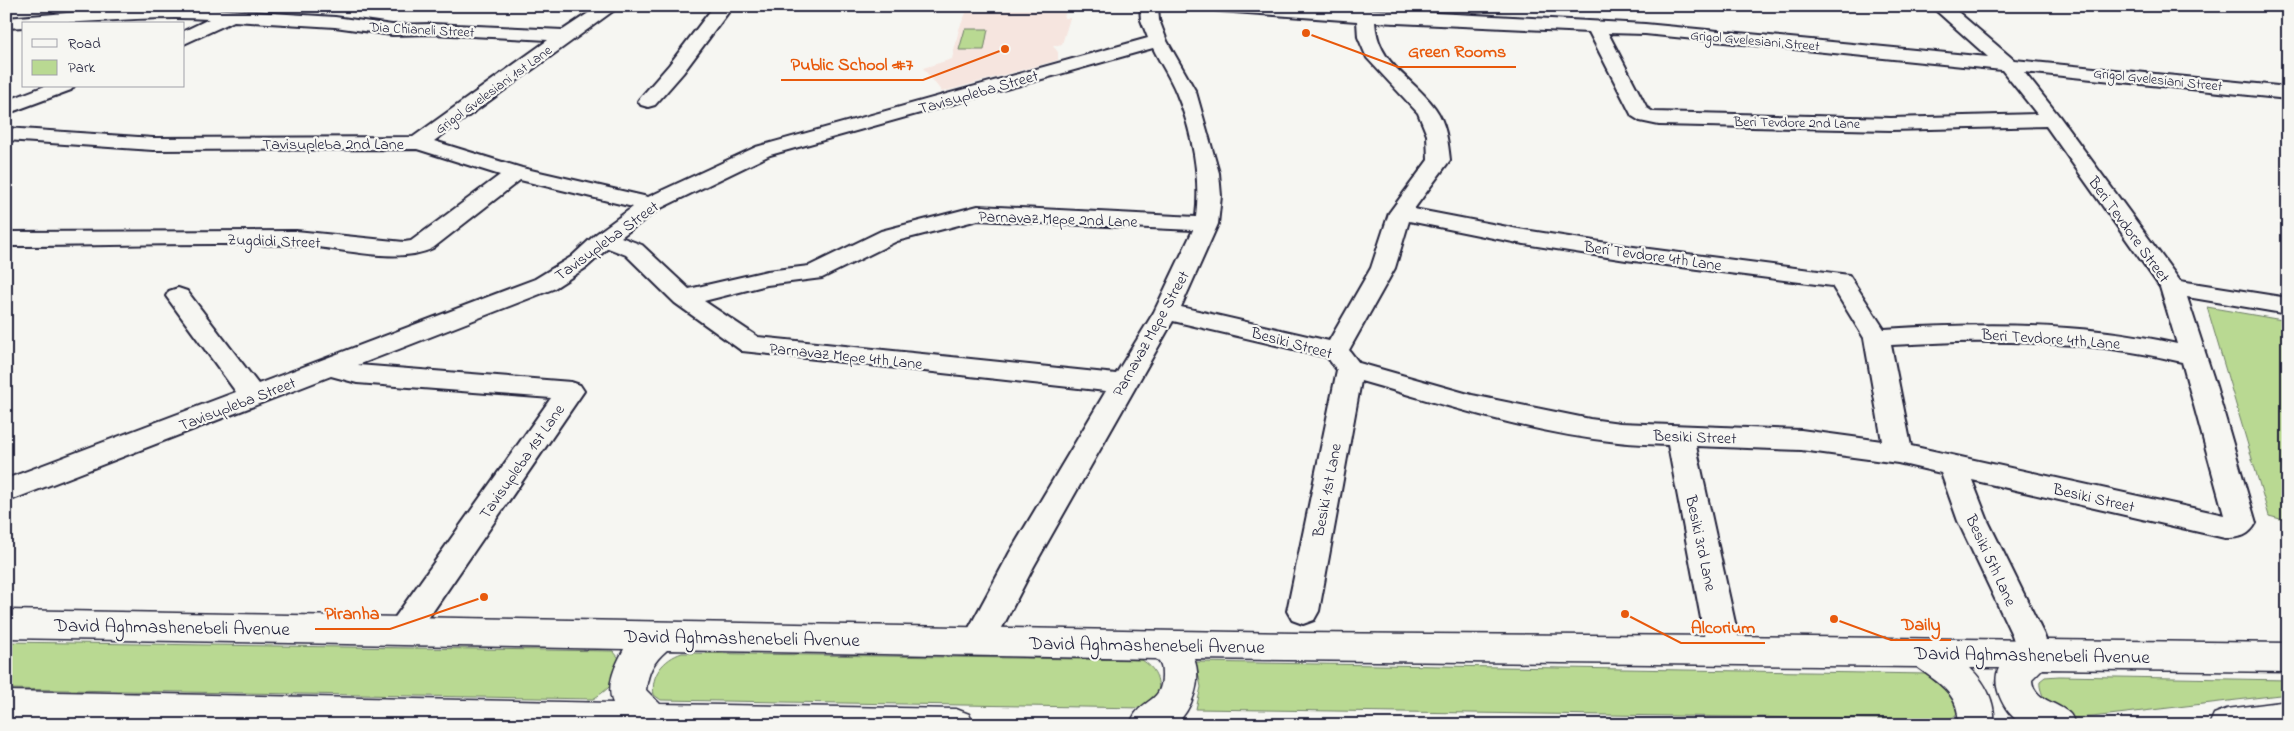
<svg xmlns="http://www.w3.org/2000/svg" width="2294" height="731" viewBox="0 0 2294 731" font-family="'Indie Flower',sans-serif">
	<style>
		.built { fill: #f6e5df }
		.green { fill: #b9d992; stroke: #6e7e66 }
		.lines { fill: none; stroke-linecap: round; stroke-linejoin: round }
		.street-casing { stroke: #22223b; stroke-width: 4 }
		.secondary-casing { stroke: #22223b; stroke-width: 3 }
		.street { fill: #f6f6f2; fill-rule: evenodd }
		.secondary { fill: #f6f6f2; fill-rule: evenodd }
		.labels { text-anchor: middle; stroke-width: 4.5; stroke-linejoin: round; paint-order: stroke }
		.far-street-label { font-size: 14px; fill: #22223b; stroke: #f6f6f2 }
		.street-label { font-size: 16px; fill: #22223b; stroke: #f6f6f2 }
		.near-street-label { font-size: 19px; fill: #22223b; stroke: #f6f6f2 }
		.leader { fill: none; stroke: #e8590c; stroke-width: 2 }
		.callout-dot { fill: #e8590c; stroke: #f6f6f2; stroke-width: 2 }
		.callout-label { font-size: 18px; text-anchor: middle; font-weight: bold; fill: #e8590c; stroke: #f6f6f2; stroke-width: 4.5; stroke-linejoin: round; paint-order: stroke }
	</style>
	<rect width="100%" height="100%" fill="#f6f6f2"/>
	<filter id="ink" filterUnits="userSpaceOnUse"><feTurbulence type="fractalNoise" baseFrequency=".02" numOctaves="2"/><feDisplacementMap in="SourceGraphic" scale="10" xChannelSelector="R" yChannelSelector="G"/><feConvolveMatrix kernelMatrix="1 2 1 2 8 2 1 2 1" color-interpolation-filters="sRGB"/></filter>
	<g filter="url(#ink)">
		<path class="built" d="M 969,6 L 1067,6 L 1064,18 L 1070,18 L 1062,44 L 1053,46 L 1058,52 L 1058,60 L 942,92 L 923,68 L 952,59 L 959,29 Z"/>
		<g class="green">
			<path d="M 965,29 L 988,29 L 984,50 L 959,50 Z"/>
			<path d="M 2207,307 L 2288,321 L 2288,521 L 2269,516 Z"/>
			<path d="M 6,642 L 613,651 L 619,658 L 622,670 C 615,683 606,691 593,699 L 6,689 Z"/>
			<path d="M 682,653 L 1142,660 C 1156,669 1159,678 1159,695 L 1143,708 L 661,700 L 654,695 C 650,675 664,659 682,653 Z"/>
			<path d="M 1196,662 L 1928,674 L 1937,677 L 1961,706 L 1955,716 L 1948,720 L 1196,709 L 1201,687 Z"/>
			<path d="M 2059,676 L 2288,680 L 2288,694 L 2092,717 C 2084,717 2075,719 2067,717 C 2053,715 2038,694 2040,681 L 2045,677 Z"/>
		</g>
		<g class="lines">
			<g class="street-casing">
				<g id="street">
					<path d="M 599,6 L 620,6 L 434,141 L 522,168 L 648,197 L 756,147 L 1148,38 L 1141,20 L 1140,6 L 1158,6 L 1159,20 L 1167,41 L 1196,92 L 1219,173 L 1221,196 L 1218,224 L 1181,307 L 1329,341 L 1371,268 L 1389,213 L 1428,160 L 1427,135 L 1418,113 L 1367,58 L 1358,37 L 1357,21 L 1220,11 L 1214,10 L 1211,6 L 1301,6 L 1645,24 L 1988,57 L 1931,6 L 1951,6 L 2014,60 L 2288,87 L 2288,99 L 2024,72 L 2059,116 L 2180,281 L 2288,298 L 2288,314 L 2187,297 L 2216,386 L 2256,523 C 2249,536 2240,538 2225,538 L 1972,480 L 1988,521 L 2044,635 L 2051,654 L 2046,664 L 2034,668 L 2022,664 L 2012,635 L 1958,521 L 1941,473 L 1898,463 L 1801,450 L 1696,446 L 1741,650 L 1736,660 L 1724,664 L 1712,660 L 1707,650 L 1668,445 C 1651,444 1634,444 1618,442 C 1531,433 1445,405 1361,381 L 1319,611 L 1314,620 L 1303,624 L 1292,620 L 1287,611 L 1337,370 L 1327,357 L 1173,321 L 1034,566 L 990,651 L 978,655 L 966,651 L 962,641 L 1010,552 L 1106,391 L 742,351 L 675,303 L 626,255 L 608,248 L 587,267 L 553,289 L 358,365 L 571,382 L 580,385 L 584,391 L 414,639 L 402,643 L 390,639 L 386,630 L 551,398 L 357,383 L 331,376 L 6,502 L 6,479 L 236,392 L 166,296 L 169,291 L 178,288 L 187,291 L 258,384 L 535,279 L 571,257 L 596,234 L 633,207 L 520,180 L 433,248 C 398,266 334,246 295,245 C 199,242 102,246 6,246 L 6,232 L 296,231 L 404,242 L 411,241 L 500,175 L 417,149 L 153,150 L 6,140 L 6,128 L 153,138 L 413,137 L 548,40 L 432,34 L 392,35 L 335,27 L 234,21 L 184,44 L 184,31 L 209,19 C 146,15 86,24 24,24 L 24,27 L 6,28 L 6,18 L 139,7 L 194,8 L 335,17 L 392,25 L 432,24 L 563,30 ZM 1375,22 L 1589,32 L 1632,116 L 1640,121 L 1659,125 L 1891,130 L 2046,126 L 2160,287 L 2177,344 C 2081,322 1982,323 1884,329 L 1849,275 L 1626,246 L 1518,229 L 1414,209 L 1450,160 C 1448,142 1446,123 1435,108 C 1412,76 1378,66 1375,22 ZM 1608,33 L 1645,34 L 2002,70 L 2037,114 L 1891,118 L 1653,112 L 1647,108 ZM 1153,48 C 1160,63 1170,77 1176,92 C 1192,130 1201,176 1196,217 L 978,206 L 881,231 L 809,266 L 767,271 L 689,289 L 642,245 L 621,237 L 659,209 L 770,155 ZM 978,220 L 1193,230 L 1154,312 L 1116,374 L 758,337 L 704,301 L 767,285 L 822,278 L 897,241 ZM 1409,221 L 1518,243 L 1626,260 L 1832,286 L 1864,338 L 1882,441 L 1801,430 L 1620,423 L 1590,419 L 1472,395 L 1359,363 L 1349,350 L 1395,268 ZM 1956,342 C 2033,341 2108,344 2182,362 L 2224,515 L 1911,446 L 1891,345 Z"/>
					<path d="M 714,6 L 733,6 L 683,73 L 655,105 L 648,107 L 641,105 L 638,101 L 641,97 L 669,65 Z"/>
					<path d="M 45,86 L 74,86 L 71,90 L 6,114 L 6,101 Z"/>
				</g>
			</g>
			<g class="secondary-casing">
				<g id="secondary">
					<path d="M 6,610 L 1296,633 L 1724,636 L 2288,643 L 2288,672 L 2042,669 L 2032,679 C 2032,700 2058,702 2070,714 C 2072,716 2074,722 2075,725 C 2063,725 2035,728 2024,724 C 2006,717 1990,686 1999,668 L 1970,668 C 1986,683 1996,703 1994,725 L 1958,725 C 1961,695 1939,683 1917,667 L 1194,659 C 1203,680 1192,710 1175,725 L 1130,725 C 1131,721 1133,717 1135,714 C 1147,698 1161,701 1162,677 C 1162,669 1162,664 1156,659 L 667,650 C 653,662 648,672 646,690 L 660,704 L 956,709 L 969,714 L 974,725 L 120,725 L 6,723 L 6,691 L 613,703 C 605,686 616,664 624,649 L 6,638 Z"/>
					<path d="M 2288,701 L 2288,725 L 2209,725 L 2214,714 L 2227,709 Z"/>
				</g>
			</g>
			<use href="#street" class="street"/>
			<use href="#secondary" class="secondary"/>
		</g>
	</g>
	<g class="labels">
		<g class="far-street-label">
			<text transform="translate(422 29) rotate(3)" y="5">Dia Chianeli Street</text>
			<text transform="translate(1755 40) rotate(5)" y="5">Grigol Gvelesiani Street</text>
			<text transform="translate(2158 79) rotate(6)" y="5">Grigol Gvelesiani Street</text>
			<text transform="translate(493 89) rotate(-36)" y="5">Grigol Gvelesiani 1st Lane</text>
			<text transform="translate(1797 122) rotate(1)" y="5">Beri Tevdore 2nd Lane</text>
		</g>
		<g class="street-label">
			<text transform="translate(978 91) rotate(-16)" y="6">Tavisupleba Street</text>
			<text x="333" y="149">Tavisupleba 2nd Lane</text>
			<text transform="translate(1058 218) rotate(2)" y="6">Parnavaz Mepe 2nd Lane</text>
			<text transform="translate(2130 229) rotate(54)" y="6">Beri Tevdore Street</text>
			<text transform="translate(274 240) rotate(2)" y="6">Zugdidi Street</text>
			<text transform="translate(606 240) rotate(-36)" y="6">Tavisupleba Street</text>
			<text transform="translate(1653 255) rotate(8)" y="6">Beri Tevdore 4th Lane</text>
			<text transform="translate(1150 333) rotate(-61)" y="6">Parnavaz Mepe Street</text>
			<text transform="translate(2051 338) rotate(4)" y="6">Beri Tevdore 4th Lane</text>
			<text transform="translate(1292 342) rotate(15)" y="6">Besiki Street</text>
			<text transform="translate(846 355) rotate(6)" y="6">Parnavaz Mepe 4th Lane</text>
			<text transform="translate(237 403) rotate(-21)" y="6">Tavisupleba Street</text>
			<text transform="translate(1695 436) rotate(2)" y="6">Besiki Street</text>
			<text transform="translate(521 461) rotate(-55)" y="6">Tavisupleba 1st Lane</text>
			<text transform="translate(1326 490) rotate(-79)" y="6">Besiki 1st Lane</text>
			<text transform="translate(2094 497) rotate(13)" y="6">Besiki Street</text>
			<text transform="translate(1702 543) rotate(78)" y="6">Besiki 3rd Lane</text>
			<text transform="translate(1992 560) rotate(65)" y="6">Besiki 5th Lane</text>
		</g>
		<g class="near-street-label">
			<text transform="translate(172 626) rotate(1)" y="7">David Aghmashenebeli Avenue</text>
			<text transform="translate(742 637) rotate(1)" y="7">David Aghmashenebeli Avenue</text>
			<text transform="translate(1147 644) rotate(1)" y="7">David Aghmashenebeli Avenue</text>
			<text transform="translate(2032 654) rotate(1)" y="7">David Aghmashenebeli Avenue</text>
		</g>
	</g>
	<path class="leader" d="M1306 33L1398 67H1516M1005 49L923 80H781M484 597L390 629H315M1834 619L1891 640H1951M1625 614L1681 643H1765"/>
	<g class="callout-dot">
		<circle cx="1306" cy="33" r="5"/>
		<circle cx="1005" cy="49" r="5"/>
		<circle cx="484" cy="597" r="5"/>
		<circle cx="1834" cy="619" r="5"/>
		<circle cx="1625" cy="614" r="5"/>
	</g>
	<g class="callout-label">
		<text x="1457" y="57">Green Rooms</text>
		<text x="852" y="70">Public School #7</text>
		<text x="352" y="619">Piranha</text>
		<text x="1921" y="630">Daily</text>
		<text x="1723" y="633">Alcorium</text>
	</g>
	<rect width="2294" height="731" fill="none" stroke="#f6f6f2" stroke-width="25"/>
	<rect x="12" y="12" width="2269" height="706" fill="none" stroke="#22223b" stroke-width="2" filter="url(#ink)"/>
	<rect x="22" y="22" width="162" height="65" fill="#f6f6f2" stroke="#a1a1a9"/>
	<rect x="32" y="39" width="25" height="8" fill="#f6f6f2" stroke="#a1a1a9"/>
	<text x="68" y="48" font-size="15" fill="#22223b">Road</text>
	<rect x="32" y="60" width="25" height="15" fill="#b9d992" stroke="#a1a1a9"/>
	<text x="68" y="72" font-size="15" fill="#22223b">Park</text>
</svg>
